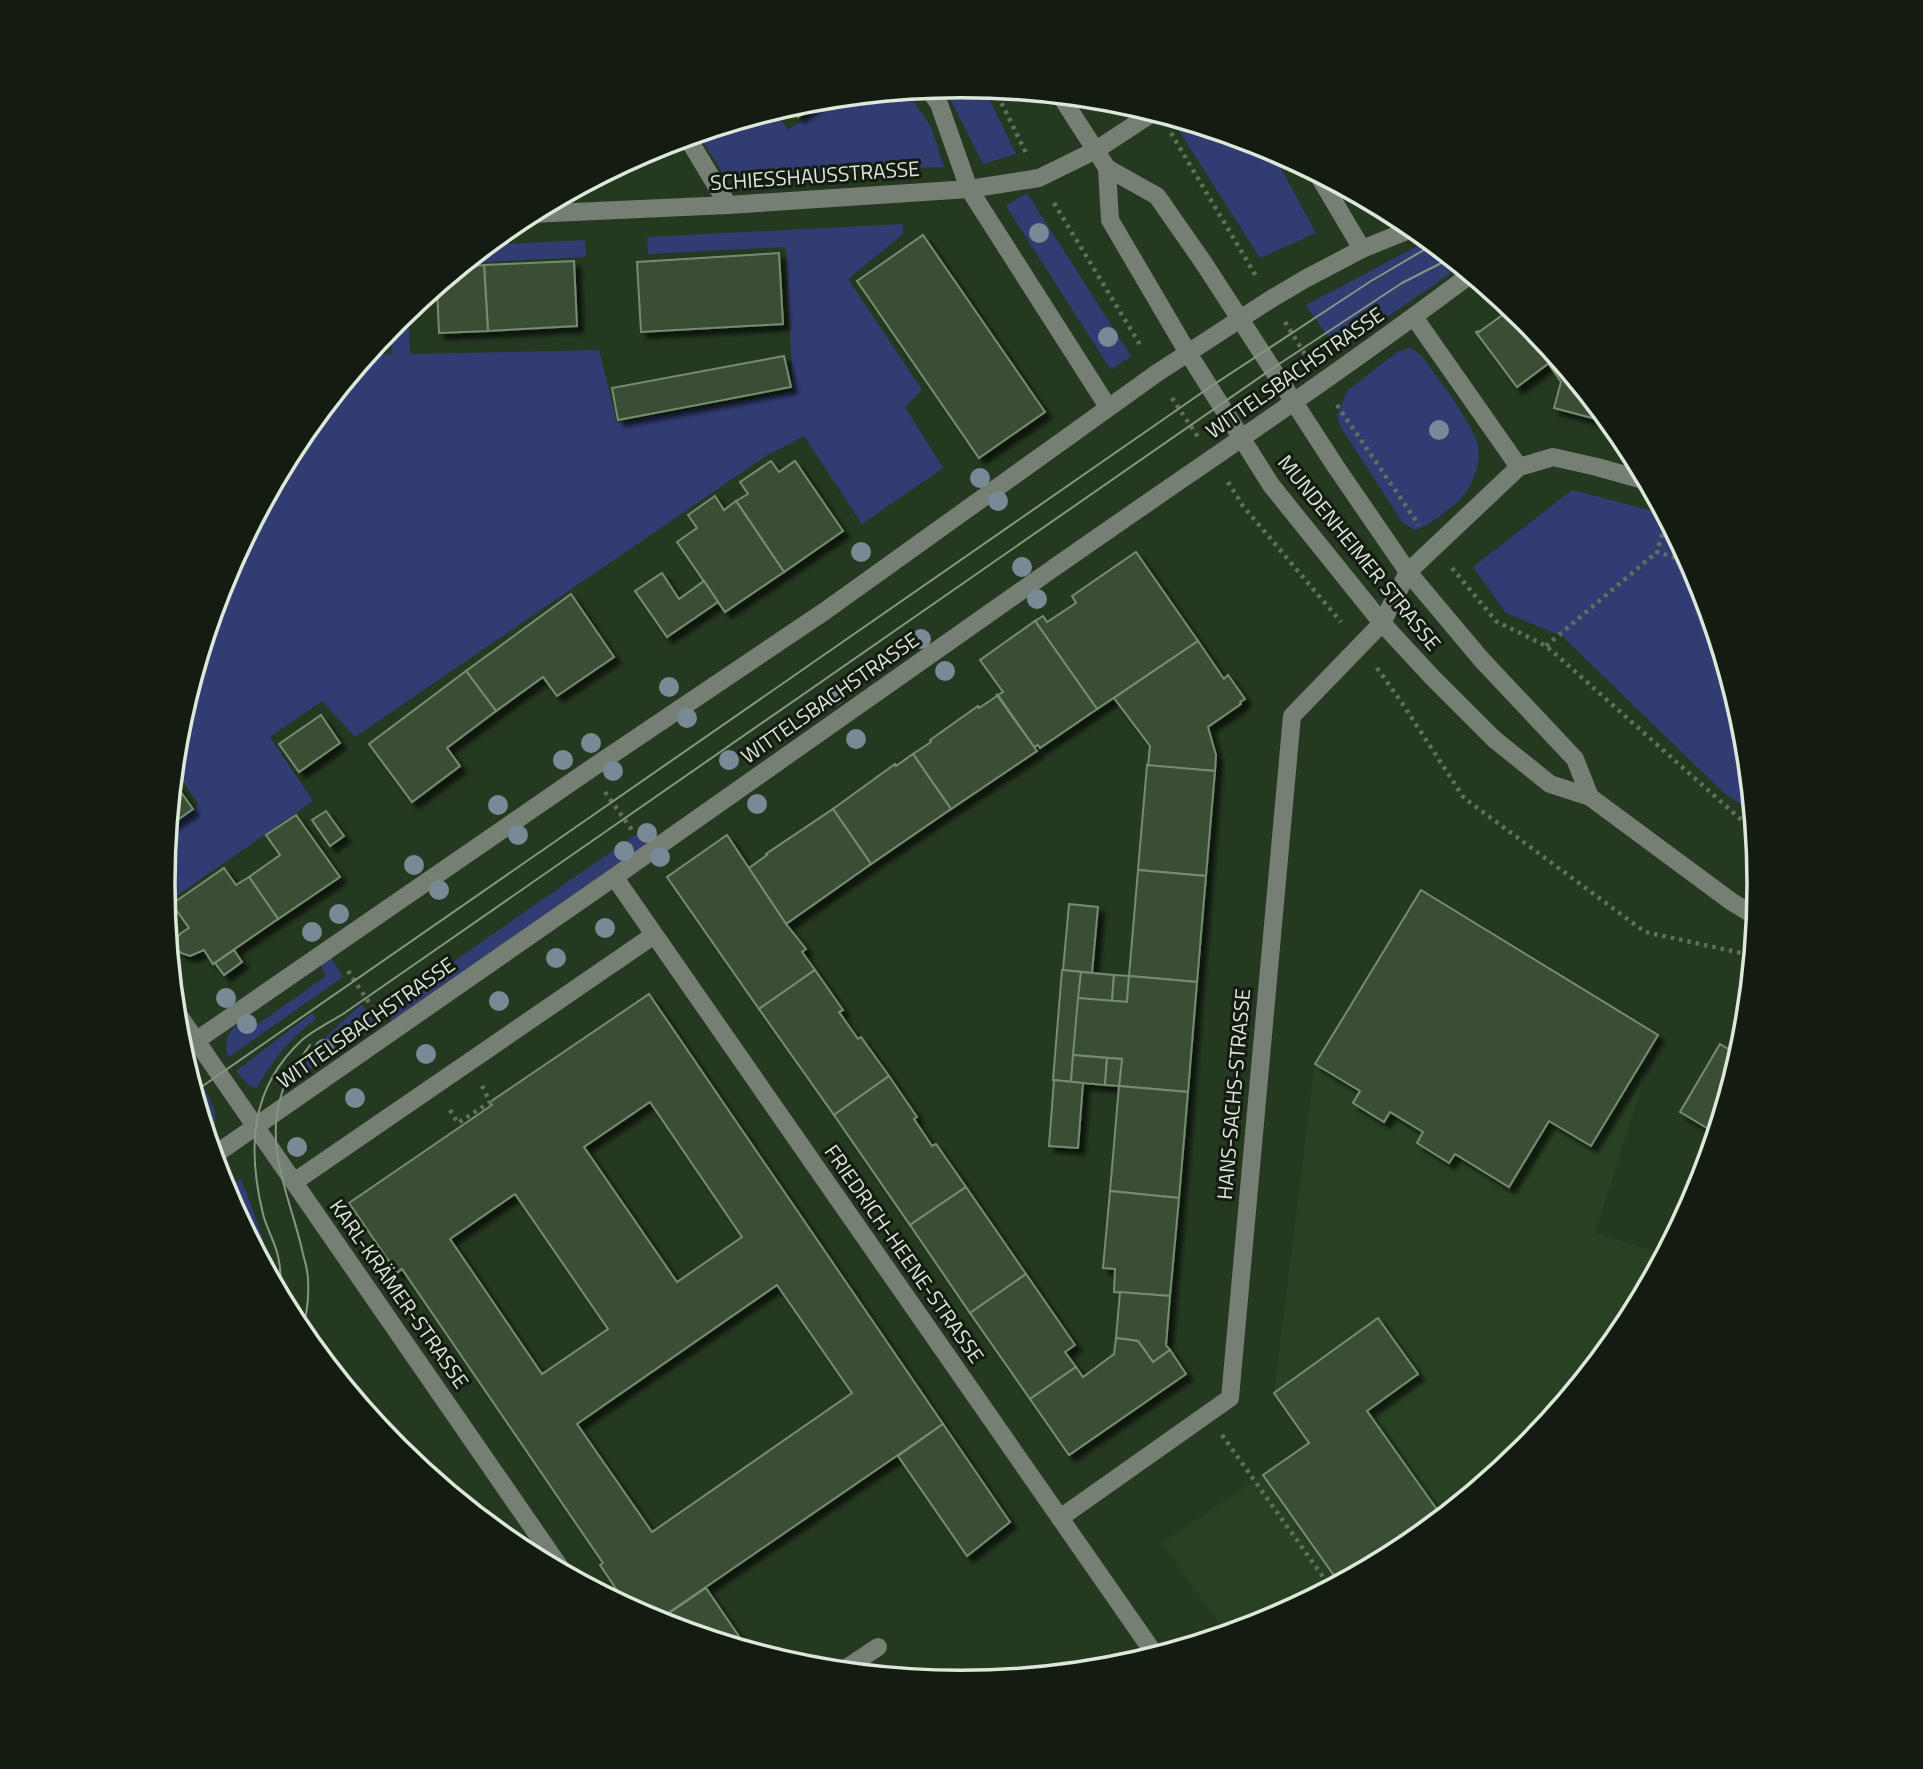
<svg xmlns="http://www.w3.org/2000/svg" width="1923" height="1769" viewBox="0 0 1923 1769" font-family="'Titillium Web',sans-serif">
	<style>
		.built { fill: #294123 }
		.green { fill: #313c72 }
		.building { fill: #3a4e35; stroke: #758c70; stroke-width: 2; fill-rule: evenodd; filter: url(#shadow) }
		.lines { fill: none; stroke-linecap: round; stroke-linejoin: round }
		.path { stroke: #60705b; stroke-width: 4.5; stroke-dasharray: 3.5 5; stroke-linecap: butt }
		.minor { stroke: #757f73; stroke-width: 18 }
		.tram { stroke: #869582; stroke-width: 2 }
		.tree { fill: #798995 }
		.labels { text-anchor: middle; stroke-width: 6; stroke-linejoin: round; paint-order: stroke }
		.street-label { font-size: 21px; fill: #dce8d9; stroke: #141c12 }
		.rim { fill: none; stroke: #dce8d9; stroke-width: 3.5 }
	</style>
	<defs>
		<filter id="shadow"><feDropShadow dx="6" dy="6" stdDeviation="2" flood-color="#0009"/></filter>
	</defs>
	<rect width="100%" height="100%" fill="#253820"/>
	<path class="built" d="M 1421,890 L 1658,1035 L 1595,1233 L 1665,1254 L 1625,1329 L 1526,1450 L 1405,1549 L 1267,1623 L 1227,1635 L 1162,1543 L 1309,1443 L 1274,1393 L 1315,1064 Z"/>
	<g class="green">
		<path d="M 962,86 L 984,88 L 1016,154 L 983,164 L 944,87 Z"/>
		<path d="M 907,91 L 931,127 L 944,167 L 724,175 L 698,134 L 775,110 L 788,130 L 836,98 Z"/>
		<path d="M 1184,121 L 1270,148 L 1316,233 L 1260,258 L 1176,126 Z"/>
		<path d="M 1027,193 L 1131,356 L 1111,370 L 1006,206 Z"/>
		<path d="M 903,224 L 903,234 L 848,279 L 922,390 L 905,407 L 943,468 L 862,524 L 804,436 L 766,456 L 355,737 L 322,701 L 270,737 L 313,801 L 165,904 L 163,884 L 168,827 L 199,805 L 174,768 L 178,728 L 224,578 L 298,440 L 368,355 L 392,354 L 390,328 L 408,311 L 410,354 L 599,350 L 617,423 L 793,391 L 786,247 L 648,254 L 647,237 Z"/>
		<path d="M 585,240 L 586,257 L 465,263 L 487,245 Z"/>
		<path d="M 1429,240 L 1461,266 L 1338,351 L 1306,305 Z"/>
		<path d="M 1411,348 L 1421,355 C 1435,375 1474,424 1478,446 C 1481,467 1471,491 1455,504 C 1442,514 1431,525 1415,530 L 1403,523 L 1340,426 L 1337,415 L 1347,391 L 1397,352 Z"/>
		<path d="M 1572,490 L 1665,514 L 1700,579 L 1745,729 L 1753,813 L 1724,793 L 1562,636 L 1506,613 L 1473,567 Z"/>
		<path d="M 651,824 L 658,836 L 391,1021 L 384,1010 Z"/>
		<path d="M 331,958 L 343,977 L 229,1057 C 222,1045 228,1032 238,1023 L 245,1033 L 326,976 L 321,965 Z"/>
		<path d="M 362,1004 L 375,1024 L 295,1080 C 311,1049 336,1026 362,1004 Z"/>
		<path d="M 312,1013 L 316,1019 C 291,1038 272,1059 257,1088 L 248,1085 L 236,1071 Z"/>
		<path d="M 205,1090 C 215,1111 221,1119 209,1141 L 195,1097 Z"/>
		<path d="M 241,1179 C 253,1211 267,1242 270,1276 L 224,1191 Z"/>
	</g>
	<g class="building">
		<path d="M 824,99 L 798,117 L 791,106 L 806,101 Z"/>
		<path d="M 923,235 L 1045,412 L 979,458 L 857,281 Z"/>
		<path d="M 779,253 L 783,324 L 641,332 L 637,262 Z"/>
		<path d="M 574,261 L 577,326 L 488,331 L 484,265 Z"/>
		<path d="M 484,265 L 488,331 L 439,333 L 437,287 L 461,267 Z"/>
		<path d="M 1512,308 L 1527,320 L 1557,357 L 1517,387 L 1476,332 L 1478,331 L 1479,332 Z"/>
		<path d="M 784,356 L 791,387 L 618,420 L 612,388 Z"/>
		<path d="M 1557,357 L 1611,423 L 1554,408 L 1561,382 L 1548,363 Z"/>
		<path d="M 771,461 L 779,472 L 795,461 L 843,531 L 784,572 L 736,501 L 748,494 L 740,482 Z"/>
		<path d="M 715,496 L 724,510 L 736,501 L 784,572 L 725,612 L 677,542 L 697,528 L 688,515 Z"/>
		<path d="M 1136,552 L 1198,641 L 1097,709 L 1035,621 L 1043,616 L 1047,622 L 1076,603 L 1072,596 Z"/>
		<path d="M 662,573 L 679,599 L 704,581 L 718,602 L 667,637 L 635,591 Z"/>
		<path d="M 571,594 L 614,657 L 557,696 L 543,677 L 496,711 L 466,671 Z"/>
		<path d="M 1035,621 L 1097,709 L 1040,748 L 1038,745 L 1034,747 L 998,695 L 1003,692 L 980,660 Z"/>
		<path d="M 1198,641 L 1224,679 L 1228,675 L 1245,699 L 1240,702 L 1241,704 L 1208,727 L 1216,755 L 1215,771 L 1148,766 L 1150,746 L 1114,698 Z"/>
		<path d="M 466,671 L 496,711 L 447,748 L 460,766 L 412,802 L 369,744 Z"/>
		<path d="M 996,694 L 1037,751 L 951,809 L 913,754 L 931,742 L 930,740 L 978,706 L 979,708 L 997,696 Z"/>
		<path d="M 321,715 L 340,743 L 299,772 L 279,744 Z"/>
		<path d="M 913,754 L 951,809 L 871,864 L 833,809 L 895,764 L 896,766 Z"/>
		<path d="M 1147,765 L 1215,771 L 1206,876 L 1138,870 Z"/>
		<path d="M 173,781 L 193,809 L 169,826 Z"/>
		<path d="M 833,809 L 871,864 L 786,924 L 748,867 L 749,868 L 767,855 L 766,854 Z"/>
		<path d="M 326,811 L 344,836 L 330,846 L 312,820 Z"/>
		<path d="M 296,815 L 340,877 L 278,919 L 249,877 L 280,855 L 266,835 Z"/>
		<path d="M 727,835 L 786,924 L 806,949 L 802,952 L 815,970 L 759,1009 L 667,877 Z"/>
		<path d="M 224,868 L 236,885 L 249,877 L 278,919 L 213,964 L 204,950 L 190,956 L 181,953 L 178,950 L 177,938 L 181,933 L 189,928 L 172,904 Z"/>
		<path d="M 1138,870 L 1206,876 L 1197,982 L 1129,976 Z"/>
		<path d="M 1421,890 L 1658,1035 L 1591,1146 L 1549,1121 L 1509,1187 L 1455,1154 L 1449,1163 L 1417,1143 L 1423,1132 L 1390,1112 L 1384,1122 L 1353,1103 L 1360,1091 L 1315,1064 Z"/>
		<path d="M 1069,904 L 1098,907 L 1092,973 L 1063,970 Z"/>
		<path d="M 234,950 L 242,962 L 224,975 L 215,963 Z"/>
		<path d="M 815,970 L 843,1010 L 839,1012 L 858,1039 L 861,1037 L 889,1076 L 834,1115 L 759,1009 Z"/>
		<path d="M 1062,970 L 1081,972 L 1071,1082 L 1053,1080 Z"/>
		<path d="M 1081,972 L 1114,975 L 1112,1001 L 1078,998 Z"/>
		<path d="M 1114,975 L 1129,976 L 1127,1002 L 1112,1001 Z"/>
		<path d="M 1129,976 L 1197,982 L 1188,1092 L 1119,1086 L 1122,1059 L 1073,1055 L 1078,998 L 1127,1002 Z"/>
		<path d="M 649,994 L 943,1424 L 655,1622 L 629,1608 L 600,1565 L 603,1563 L 402,1269 L 397,1273 L 349,1203 L 492,1105 L 490,1102 ZM 650,1102 L 742,1237 L 677,1282 L 584,1147 ZM 515,1194 L 608,1329 L 542,1374 L 450,1239 ZM 777,1285 L 852,1393 L 652,1532 L 577,1424 Z"/>
		<path d="M 1720,1044 L 1740,1056 L 1717,1134 L 1680,1112 Z"/>
		<path d="M 1073,1055 L 1107,1058 L 1105,1085 L 1071,1082 Z"/>
		<path d="M 1107,1058 L 1122,1059 L 1119,1086 L 1105,1085 Z"/>
		<path d="M 889,1076 L 917,1117 L 914,1119 L 932,1146 L 936,1144 L 966,1187 L 910,1225 L 834,1115 Z"/>
		<path d="M 1054,1080 L 1083,1083 L 1078,1148 L 1049,1146 Z"/>
		<path d="M 1119,1086 L 1188,1092 L 1179,1198 L 1110,1191 Z"/>
		<path d="M 966,1187 L 1026,1274 L 970,1313 L 910,1225 Z"/>
		<path d="M 1110,1191 L 1179,1198 L 1170,1296 L 1114,1292 L 1115,1269 L 1103,1268 Z"/>
		<path d="M 1026,1274 L 1075,1345 L 1065,1352 L 1076,1367 L 1030,1399 L 970,1313 Z"/>
		<path d="M 1120,1292 L 1170,1296 L 1166,1345 L 1170,1350 L 1153,1362 L 1138,1341 L 1116,1338 Z"/>
		<path d="M 1378,1318 L 1418,1374 L 1367,1411 L 1443,1518 L 1405,1549 L 1340,1584 L 1263,1475 L 1309,1443 L 1274,1393 Z"/>
		<path d="M 1116,1338 L 1138,1341 L 1153,1362 L 1170,1350 L 1186,1374 L 1069,1455 L 1030,1399 L 1076,1367 L 1083,1377 L 1114,1354 Z"/>
		<path d="M 943,1424 L 1010,1522 L 967,1556 L 898,1456 Z"/>
		<path d="M 471,1499 L 488,1524 L 464,1504 Z"/>
		<path d="M 706,1588 L 749,1651 L 656,1622 Z"/>
	</g>
	<g class="lines">
		<g class="path">
			<path d="M 992,89 L 1002,104 L 1026,153"/>
			<path d="M 1171,133 L 1256,276"/>
			<path d="M 1054,203 L 1142,348"/>
			<path d="M 1285,322 L 1308,359"/>
			<path d="M 1172,398 L 1198,437"/>
			<path d="M 1337,405 L 1419,525"/>
			<path d="M 1228,482 L 1243,506 L 1341,622"/>
			<path d="M 1667,518 L 1657,552 L 1690,562"/>
			<path d="M 1452,568 L 1496,621 L 1546,646 L 1561,659 L 1755,832"/>
			<path d="M 1546,646 L 1657,552"/>
			<path d="M 1377,668 L 1402,703 L 1464,798 L 1645,932 L 1746,954 L 1753,961"/>
			<path d="M 605,792 L 632,830"/>
			<path d="M 348,971 L 374,1010"/>
			<path d="M 450,1110 L 458,1123 L 490,1102 L 482,1086"/>
			<path d="M 1222,1435 L 1331,1588"/>
		</g>
		<g class="minor">
			<path d="M 929,89 L 939,104 L 969,189 L 1108,407"/>
			<path d="M 1060,95 L 1107,168 L 1110,220 L 1188,353 L 1271,485 L 1382,623 L 1432,677 L 1494,739 L 1550,784 L 1590,797 L 1732,902 L 1757,917"/>
			<path d="M 687,137 L 728,205"/>
			<path d="M 1107,168 L 1157,196 L 1203,262 L 1336,467 L 1408,572 L 1481,659 L 1575,759 L 1590,797"/>
			<path d="M 1317,173 L 1362,249"/>
			<path d="M 530,214 L 728,205 L 969,189 L 1039,178 L 1096,150 L 1154,112"/>
			<path d="M 1414,317 L 1519,467"/>
			<path d="M 615,878 L 1156,1656"/>
			<path d="M 175,1010 L 564,1573"/>
			<path d="M 181,1051 L 589,770 L 825,611 L 1157,373 L 1271,299 L 1305,279 L 1362,249 L 1414,228"/>
			<path d="M 213,1156 C 493,963 770,768 1048,572 C 1189,473 1333,378 1471,274"/>
			<path d="M 294,1182 L 654,935"/>
			<path d="M 1060,1518 L 1230,1398 L 1292,716 L 1382,623 L 1408,572 L 1519,467 L 1553,457 L 1597,467 L 1647,481"/>
			<path d="M 842,1671 L 878,1647"/>
		</g>
		<g class="tram">
			<path d="M 194,1092 L 1210,387 L 1371,281 L 1434,244"/>
			<path d="M 281,1297 C 281,1281 281,1264 276,1249 C 272,1237 266,1226 263,1214 C 247,1148 250,1088 302,1040 C 314,1030 330,1022 343,1014 L 1273,368 L 1402,283 L 1451,258"/>
			<path d="M 301,1333 C 307,1316 309,1297 308,1280 C 308,1271 305,1262 303,1254 C 292,1202 264,1150 281,1096 C 286,1077 299,1061 310,1045"/>
		</g>
	</g>
	<g class="tree">
		<circle cx="1039" cy="233" r="10"/>
		<circle cx="1108" cy="337" r="10"/>
		<circle cx="1439" cy="430" r="10"/>
		<circle cx="980" cy="478" r="10"/>
		<circle cx="998" cy="501" r="10"/>
		<circle cx="861" cy="552" r="10"/>
		<circle cx="1022" cy="567" r="10"/>
		<circle cx="1037" cy="599" r="10"/>
		<circle cx="921" cy="639" r="10"/>
		<circle cx="945" cy="671" r="10"/>
		<circle cx="669" cy="687" r="10"/>
		<circle cx="834" cy="696" r="10"/>
		<circle cx="687" cy="718" r="10"/>
		<circle cx="856" cy="739" r="10"/>
		<circle cx="591" cy="743" r="10"/>
		<circle cx="563" cy="760" r="10"/>
		<circle cx="729" cy="760" r="10"/>
		<circle cx="613" cy="771" r="10"/>
		<circle cx="757" cy="804" r="10"/>
		<circle cx="498" cy="805" r="10"/>
		<circle cx="647" cy="833" r="10"/>
		<circle cx="518" cy="835" r="10"/>
		<circle cx="624" cy="851" r="10"/>
		<circle cx="660" cy="857" r="10"/>
		<circle cx="414" cy="865" r="10"/>
		<circle cx="439" cy="890" r="10"/>
		<circle cx="339" cy="914" r="10"/>
		<circle cx="605" cy="928" r="10"/>
		<circle cx="312" cy="932" r="10"/>
		<circle cx="556" cy="958" r="10"/>
		<circle cx="226" cy="998" r="10"/>
		<circle cx="499" cy="1001" r="10"/>
		<circle cx="247" cy="1024" r="10"/>
		<circle cx="324" cy="1049" r="10"/>
		<circle cx="426" cy="1054" r="10"/>
		<circle cx="355" cy="1098" r="10"/>
		<circle cx="297" cy="1147" r="10"/>
	</g>
	<g class="labels">
		<g class="street-label">
			<text transform="translate(815 176) rotate(-4)" y="7">SCHIESSHAUSSTRASSE</text>
			<text transform="translate(1295 373) rotate(-35)" y="7">WITTELSBACHSTRASSE</text>
			<text transform="translate(1359 553) rotate(51)" y="7">MUNDENHEIMER STRASSE</text>
			<text transform="translate(830 698) rotate(-35)" y="7">WITTELSBACHSTRASSE</text>
			<text transform="translate(366 1023) rotate(-35)" y="7">WITTELSBACHSTRASSE</text>
			<text transform="translate(1234 1094) rotate(-85)" y="7">HANS-SACHS-STRASSE</text>
			<text transform="translate(904 1254) rotate(55)" y="7">FRIEDRICH-HEENE-STRASSE</text>
			<text transform="translate(399 1294) rotate(55)" y="7">KARL-KRÄMER-STRASSE</text>
		</g>
	</g>
	<path d="M0 0H1923V1769H0ZM175 884a786 786 0 1 1 1572 0a786 786 0 1 1-1572 0Z" fill="#141c12" fill-rule="evenodd"/>
	<path class="rim" d="M175 884a786 786 0 1 1 1572 0a786 786 0 1 1-1572 0Z"/>
</svg>
